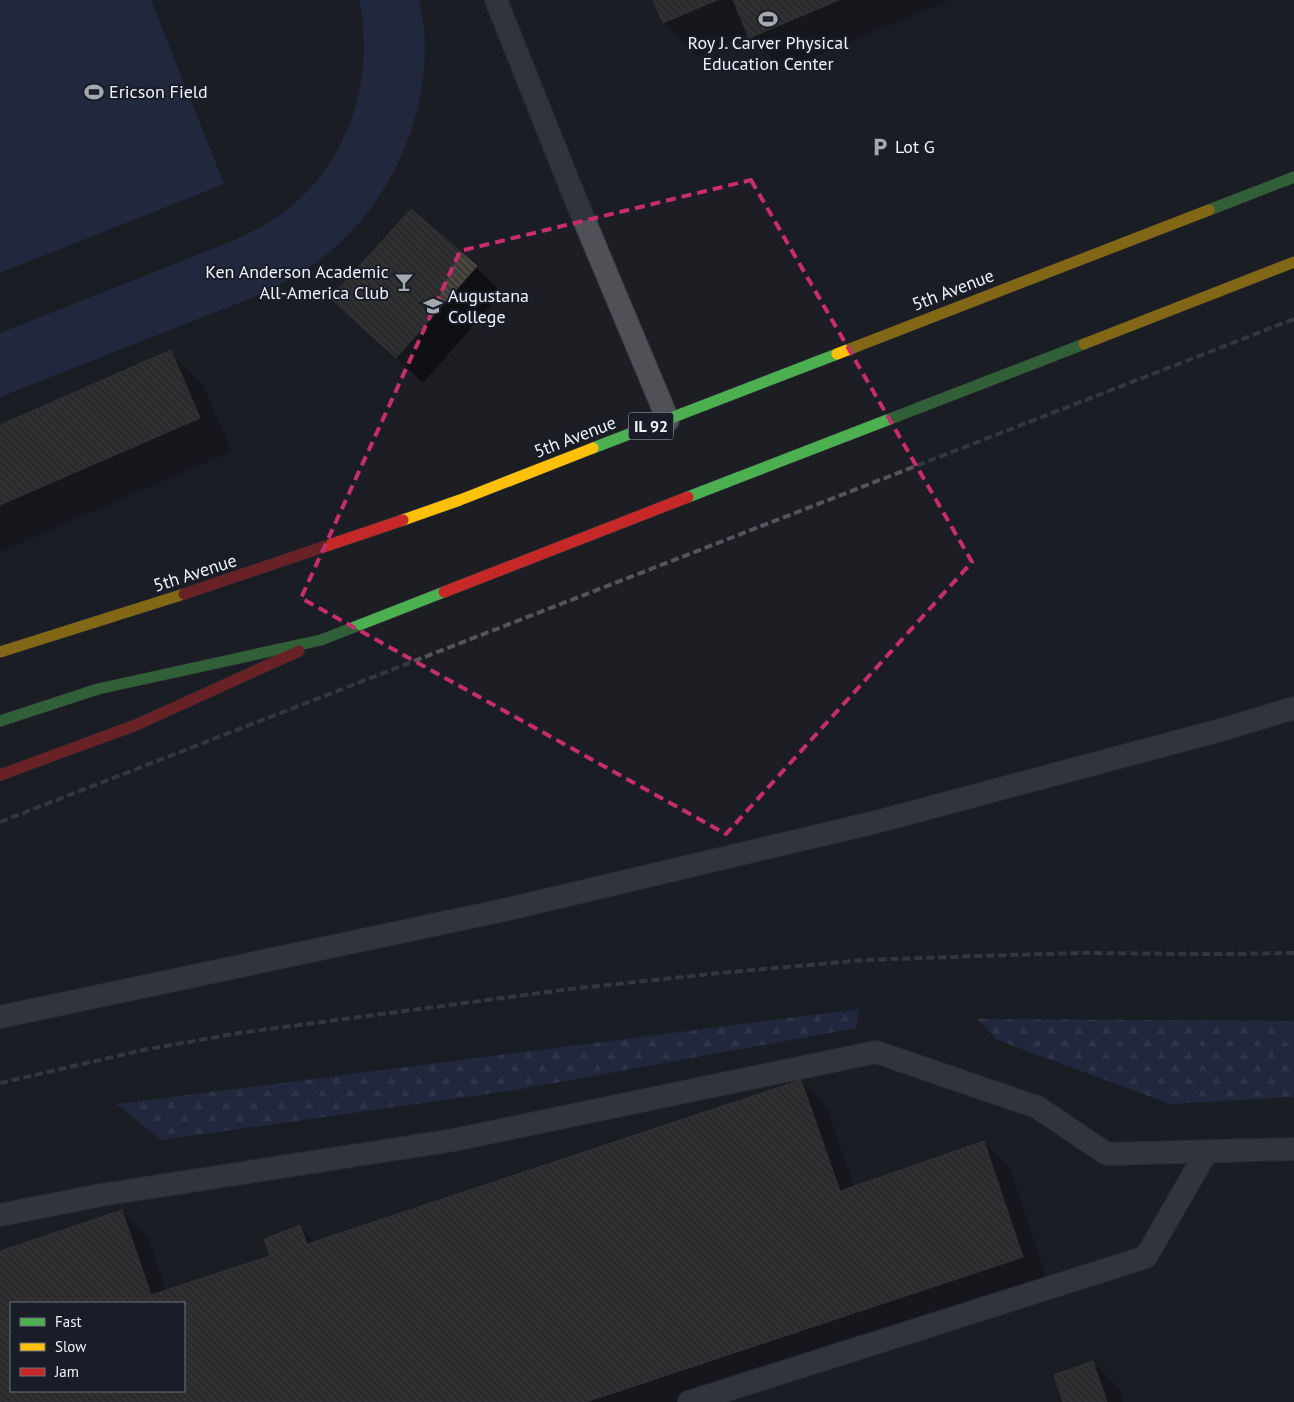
<svg xmlns="http://www.w3.org/2000/svg" width="1294" height="1402" viewBox="0 0 1294 1402" font-family="'PT Sans',sans-serif">
	<style>
		.forest { fill: url(#forest-firs) }
		.pitch { fill: #28345b }
		.shadow { fill: #0007; fill-rule: evenodd }
		.building { fill: url(#building-back-hatch); stroke: #4b4b4a; fill-rule: evenodd }
		.lines { fill: none; stroke-linecap: round; stroke-linejoin: round }
		.lane-casing { stroke: #3a3b40; stroke-width: 24 }
		.fast-casing { stroke: #3a3b40; stroke-width: 12 }
		.slow-casing { stroke: #3a3b40; stroke-width: 12 }
		.jam-casing { stroke: #3a3b40; stroke-width: 12 }
		.lane { stroke: #4f5157; stroke-width: 22 }
		.fast { stroke: #4caf50; stroke-width: 11 }
		.slow { stroke: #ffc107; stroke-width: 11 }
		.jam { stroke: #c62828; stroke-width: 11 }
		.rail { stroke: #53555a; stroke-width: 4; stroke-dasharray: 8 4; stroke-linecap: butt }
		.marked { fill: none; stroke: #c62e6b; stroke-width: 4; stroke-dasharray: 10 6; stroke-linejoin: round }
		.labels { text-anchor: middle; stroke-width: 4; stroke-linejoin: round; paint-order: stroke }
		.shield { fill: #191d28; stroke: #afb2bb; stroke-width: 1 }
		.shield-label { font-size: 16px; font-weight: bold; fill: #eff2fa }
		.poi-label { font-size: 18px; fill: #eff2fa; stroke: #191d28; text-anchor: start }
		.street-label { font-size: 18px; fill: #eff2fa; stroke: #191d28 }
	</style>
	<defs>
		<pattern id="forest-firs" width="22" height="20" patternUnits="userSpaceOnUse" patternTransform="scale(1.25)"><rect width="22" height="20" fill="#28345b"/><path d="M5 1l3.5 6h-7zM16 11l3.5 6h-7z" fill="#485273"/></pattern>
		<pattern id="building-back-hatch" width="6" height="6" patternUnits="userSpaceOnUse" patternTransform="scale(1.25)"><rect width="6" height="6" fill="#3e3a36"/><path d="M-1 5l2 2M0 0l6 6M5-1l2 2" fill="none" stroke="#5a5754"/></pattern>
	</defs>
	<rect width="100%" height="100%" fill="#1c1e24"/>
	<g class="forest">
		<path d="M 859,1009 L 856,1028 L 516,1090 L 161,1140 L 117,1104 Z"/>
		<path d="M 977,1019 L 1294,1021 L 1294,1097 L 1170,1104 L 997,1040 Z"/>
	</g>
	<g class="pitch">
		<path d="M 0,0 L 151,0 L 224,184 L 0,273 Z"/>
		<path d="M 359,0 L 419,0 C 421,10 423,20 424,30 C 431,113 391,203 326,255 C 304,272 280,285 254,297 L 0,397 L 0,333 L 232,241 C 252,232 271,223 288,209 C 349,160 376,76 359,0 Z"/>
	</g>
	<g class="shadow">
		<path d="M 654,0 L 950,0 L 783,70 L 750,37 L 749,34 L 697,56 L 664,23 Z"/>
		<path d="M 411,210 L 476,267 L 502,293 L 423,383 L 332,298 Z"/>
		<path d="M 170,352 L 203,385 L 232,451 L 0,552 L 0,426 Z"/>
		<path d="M 801,1081 L 827,1107 L 854,1187 L 984,1142 L 1010,1168 L 1048,1283 L 689,1402 L 0,1402 L 0,1252 L 122,1211 L 148,1237 L 166,1291 L 272,1257 L 300,1227 L 316,1243 ZM 11,1303 L 184,1303 L 184,1391 L 11,1391 Z"/>
		<path d="M 1093,1362 L 1119,1388 L 1123,1402 L 1064,1402 Z"/>
	</g>
	<g class="building">
		<path d="M 653,0 L 717,0 L 663,23 Z"/>
		<path d="M 733,0 L 839,0 L 749,38 Z"/>
		<path d="M 411,209 L 477,266 L 396,358 L 330,298 Z"/>
		<path d="M 171,350 L 200,418 L 0,505 L 0,425 Z"/>
		<path d="M 801,1080 L 840,1191 L 984,1141 L 1023,1257 L 586,1402 L 0,1402 L 0,1251 L 122,1210 L 151,1295 L 270,1256 L 264,1239 L 300,1225 L 307,1244 ZM 11,1303 L 184,1303 L 184,1391 L 11,1391 Z"/>
		<path d="M 1093,1361 L 1107,1402 L 1063,1402 L 1054,1375 Z"/>
	</g>
	<g class="lines">
		<g class="lane-casing">
			<g id="lane">
				<path d="M 496,0 L 575,198 L 668,420"/>
				<path d="M 0,1017 L 504,910 L 876,822 L 1221,730 L 1294,708"/>
				<path d="M 0,1215 L 101,1195 L 454,1140 L 876,1052 L 1037,1107 L 1107,1154 L 1294,1149"/>
				<path d="M 689,1402 L 1146,1257 L 1207,1151"/>
			</g>
		</g>
		<g class="fast-casing">
			<g id="fast">
				<path d="M 1209,210 L 1294,177"/>
				<path d="M 593,448 L 837,354"/>
				<path d="M 688,497 L 1084,344"/>
				<path d="M 0,721 L 98,689 L 321,640 L 444,592"/>
			</g>
		</g>
		<g class="slow-casing">
			<g id="slow">
				<path d="M 1084,344 L 1294,262"/>
				<path d="M 837,354 L 1209,210"/>
				<path d="M 403,520 L 460,500 L 593,448"/>
				<path d="M 0,652 L 184,594"/>
			</g>
		</g>
		<g class="jam-casing">
			<g id="jam">
				<path d="M 444,592 L 688,497"/>
				<path d="M 184,594 L 403,520"/>
				<path d="M 0,775 L 136,725 L 299,651"/>
			</g>
		</g>
		<use href="#lane" class="lane"/>
		<use href="#fast" class="fast"/>
		<use href="#slow" class="slow"/>
		<use href="#jam" class="jam"/>
		<g class="rail">
			<path d="M 0,822 L 1294,319"/>
			<path d="M 0,1083 L 143,1050 L 239,1033 L 570,989 L 720,973 L 864,960 L 979,956 L 1079,953 L 1218,954 L 1294,953"/>
		</g>
	</g>
	<path d="M0 0H1294V1402H0ZM 751,180 L 972,562 L 726,834 L 301,598 L 460,251 Z" fill="#1c1e24" fill-opacity=".55" fill-rule="evenodd"/>
	<path class="marked" d="M 751,180 L 972,562 L 726,834 L 301,598 L 460,251 Z"/>
	<defs>
		<g id="stadium-bare" transform="scale(1.5)"><path d="M0-5a6.5 5 0 1 0 0 10a6.5 5 0 1 0 0-10ZM-3.5-1.8h7v3.6h-7Z" fill="#a5a8af" stroke="#191d28" stroke-width="2.5" paint-order="stroke"/></g>
		<g id="parking-bare" transform="scale(1.5)"><path d="M-3.5-5.5H1a3.5 3.5 0 0 1 0 7H-1V5.5H-3.5ZM-1-3.4V-.6H.8a1.4 1.4 0 0 0 0-2.8Z" fill="#a5a8af" stroke="#191d28" stroke-width="2.5" paint-order="stroke"/></g>
		<g id="bar-bare" transform="scale(1.5)"><path d="M-6-5H6L.8 .8V4.5H3.5V6h-7V4.5H-.8V.8Z" fill="#a5a8af" stroke="#191d28" stroke-width="2.5" paint-order="stroke"/></g>
		<g id="university-bare" transform="scale(1.5)"><path d="M0-5L7-2L0 1L-7-2ZM-4 1L0 2.5L4 1V4Q0 6-4 4Z" fill="#a5a8af" stroke="#191d28" stroke-width="2.5" paint-order="stroke"/></g>
	</defs>
	<g fill-rule="evenodd">
		<use href="#stadium-bare" x="768" y="19"/>
		<use href="#stadium-bare" x="94" y="92"/>
		<use href="#parking-bare" x="880" y="147"/>
		<use href="#bar-bare" x="404" y="282"/>
		<use href="#university-bare" x="433" y="306"/>
	</g>
	<g class="labels">
		<rect class="shield" x="628.5" y="412.5" width="45" height="27" rx="4"/>
		<g class="shield-label">
			<text x="651" y="432">IL 92</text>
		</g>
		<g class="poi-label">
			<text x="768" y="49" text-anchor="middle">Roy J. Carver Physical<tspan x="768" dy="21">Education Center</tspan></text>
			<text x="109" y="98">Ericson Field</text>
			<text x="895" y="153">Lot G</text>
			<text x="389" y="278" text-anchor="end">Ken Anderson Academic<tspan x="389" dy="21">All-America Club</tspan></text>
			<text x="448" y="302">Augustana<tspan x="448" dy="21">College</tspan></text>
		</g>
		<g class="street-label">
			<text transform="translate(953 290) rotate(-21)" y="6">5th Avenue</text>
			<text transform="translate(575 437) rotate(-21)" y="6">5th Avenue</text>
			<text transform="translate(195 573) rotate(-18)" y="6">5th Avenue</text>
		</g>
	</g>
	<rect x="10" y="1302" width="175" height="90" fill="#191d28" stroke="#6f727c"/>
	<rect x="20" y="1318" width="25" height="8" fill="#4caf50" stroke="#6f727c"/>
	<text x="55" y="1327" font-size="15" fill="#eff2fa">Fast</text>
	<rect x="20" y="1343" width="25" height="8" fill="#ffc107" stroke="#6f727c"/>
	<text x="55" y="1352" font-size="15" fill="#eff2fa">Slow</text>
	<rect x="20" y="1368" width="25" height="8" fill="#c62828" stroke="#6f727c"/>
	<text x="55" y="1377" font-size="15" fill="#eff2fa">Jam</text>
</svg>
